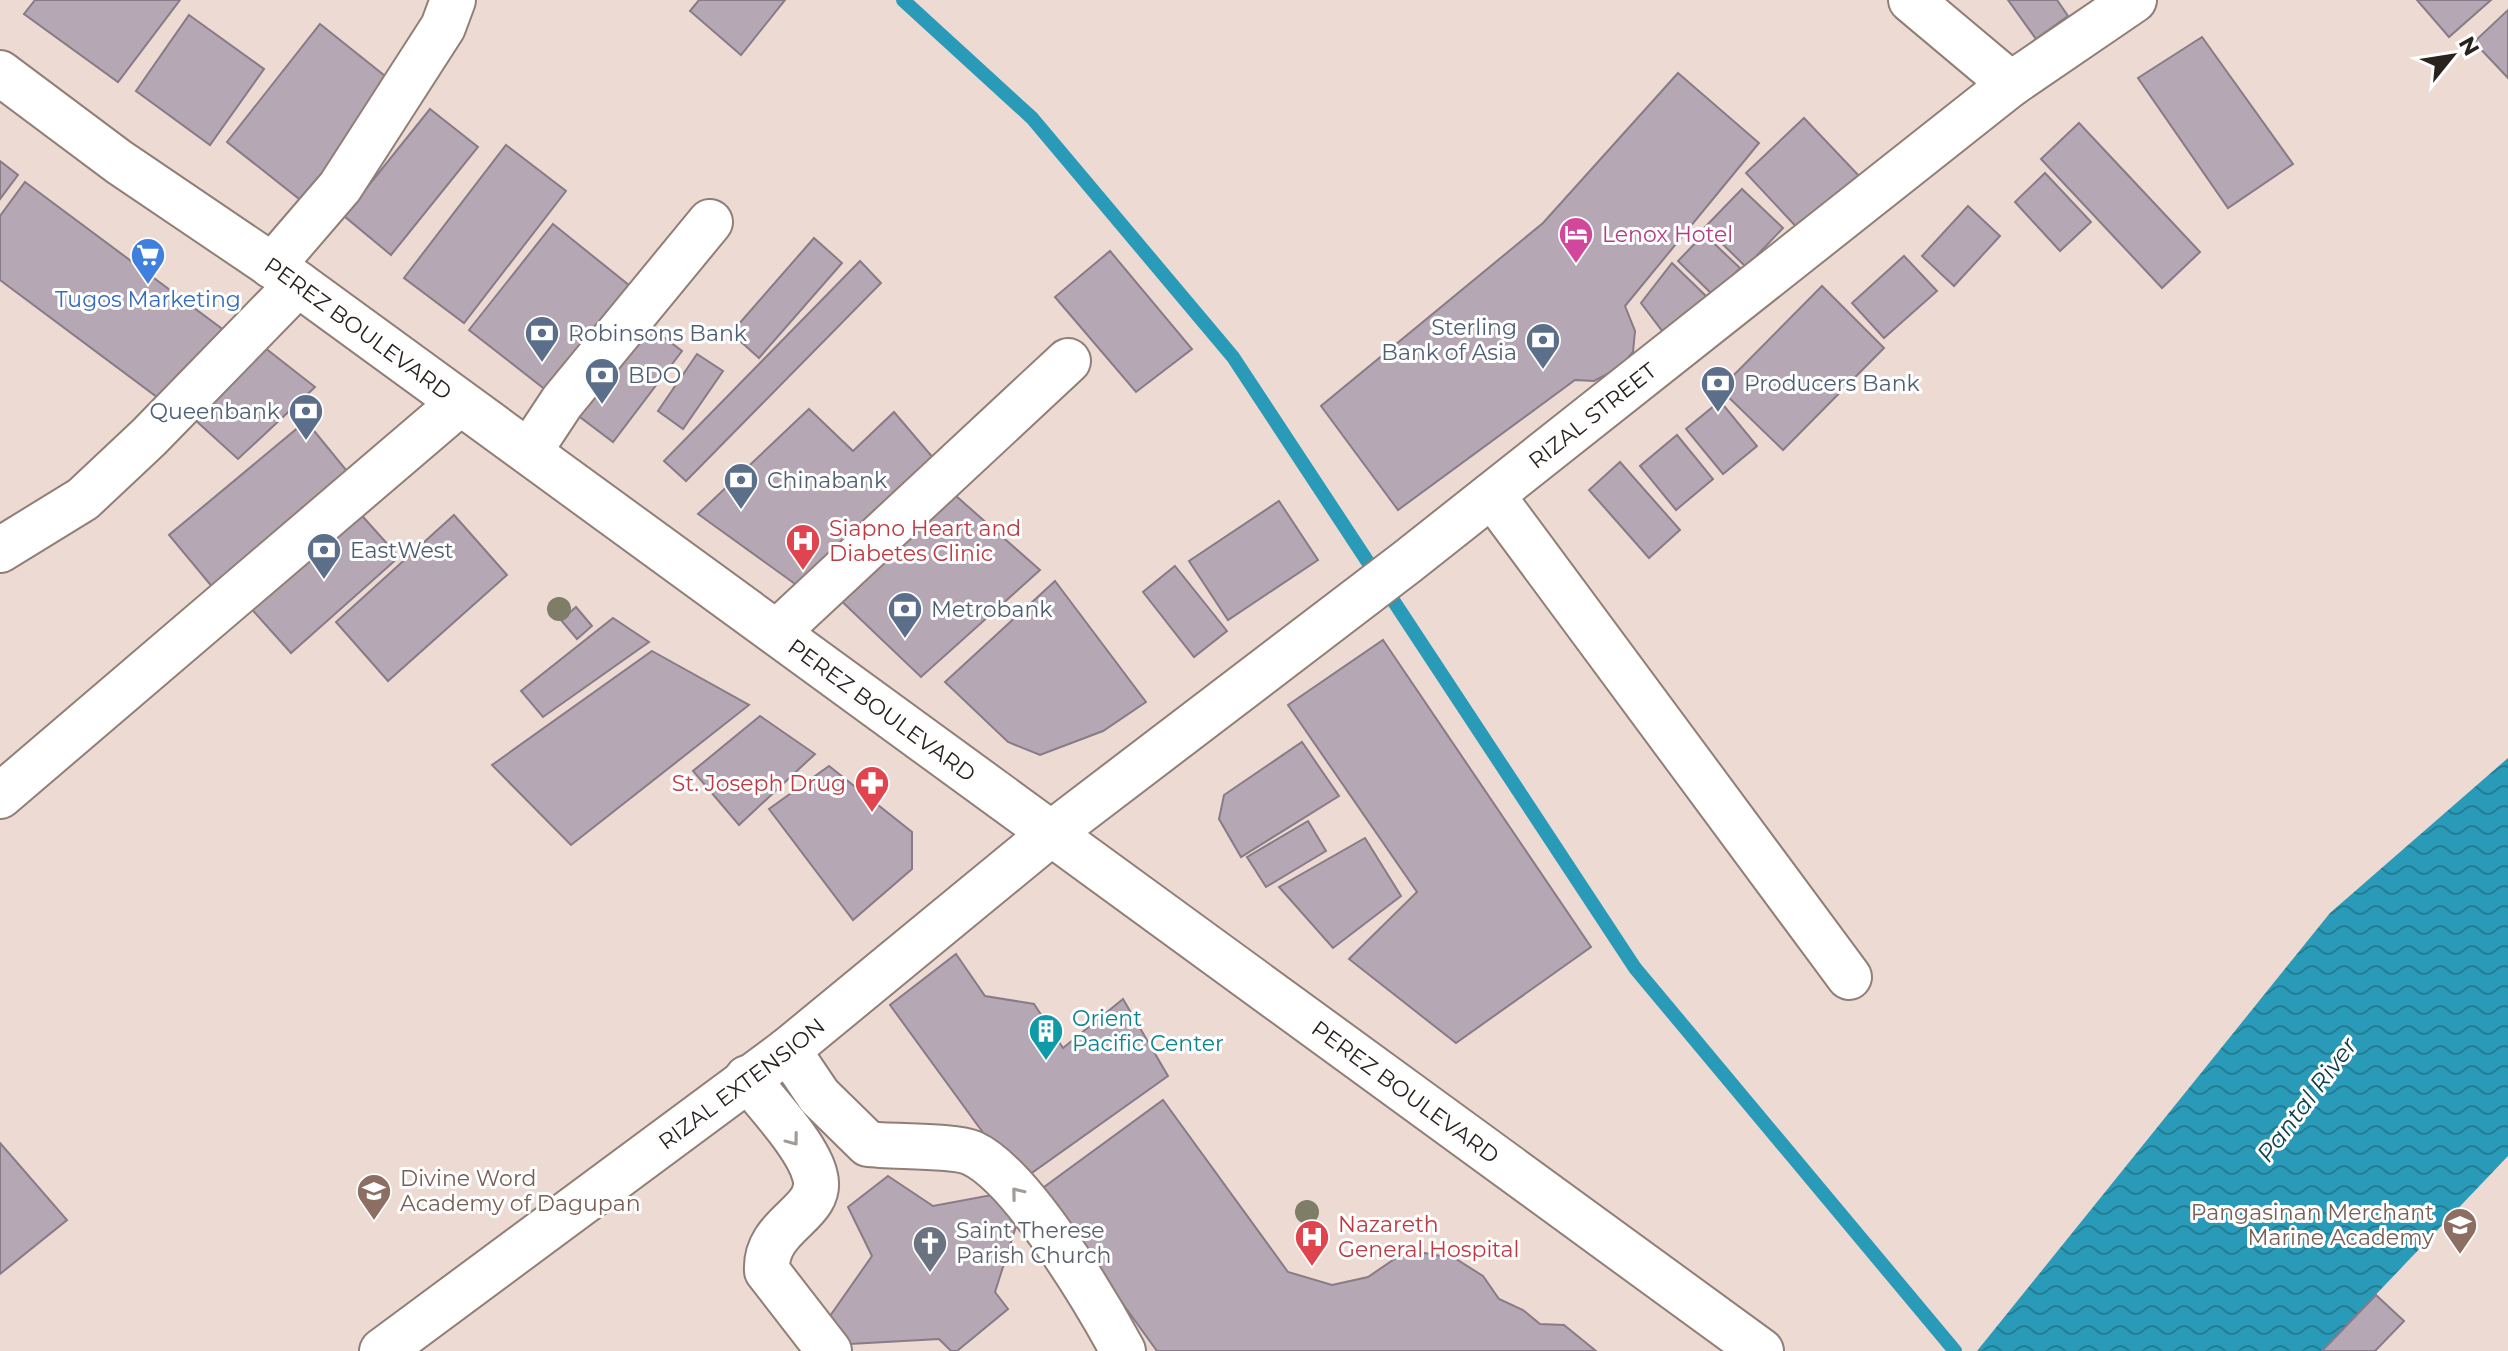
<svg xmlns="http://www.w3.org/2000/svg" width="2508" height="1351" viewBox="0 0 2508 1351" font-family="Montserrat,sans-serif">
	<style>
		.water { fill: url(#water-waves) }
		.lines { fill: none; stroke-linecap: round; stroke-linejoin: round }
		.stream { stroke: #299ab7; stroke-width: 14 }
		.building { fill: #b5a7b3; stroke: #887b87; stroke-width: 2 }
		.minor-casing { stroke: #907f77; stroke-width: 48 }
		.major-casing { stroke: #907f77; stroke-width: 48 }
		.minor { stroke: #fff; stroke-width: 44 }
		.major { stroke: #fff; stroke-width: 44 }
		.tree { fill: #7e7d68 }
		.oneway { stroke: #9f9c9a }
		.labels { text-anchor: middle; stroke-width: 6; stroke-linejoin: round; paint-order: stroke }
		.hotel-label { font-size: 22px; fill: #b23c85; stroke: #fff; text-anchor: start }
		.shop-label { font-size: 22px; fill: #366cbe; stroke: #fff }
		.service-label { font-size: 22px; fill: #4e5e75; stroke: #fff; text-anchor: start }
		.street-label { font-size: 22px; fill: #29221f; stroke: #fff }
		.health-label { font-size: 22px; fill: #be3a42; stroke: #fff; text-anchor: start }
		.culture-label { font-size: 22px; fill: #0d838f; stroke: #fff; text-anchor: start }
		.education-label { font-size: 22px; fill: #785e54; stroke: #fff; text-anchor: start }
		.worship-label { font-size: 22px; fill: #5b616d; stroke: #fff; text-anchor: start }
		.water-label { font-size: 24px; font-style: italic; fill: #11404d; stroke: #fff }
	</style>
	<defs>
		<pattern id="water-waves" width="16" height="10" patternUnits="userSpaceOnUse" patternTransform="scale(2)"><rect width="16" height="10" fill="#299ab7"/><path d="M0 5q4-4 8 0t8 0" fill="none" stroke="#237d94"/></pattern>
	</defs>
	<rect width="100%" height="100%" fill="#eddad2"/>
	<path class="water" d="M 2508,758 L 2508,1156 L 2322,1351 L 1977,1351 L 2330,913 Z"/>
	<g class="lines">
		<path class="stream" d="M 903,0 L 1032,118 L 1233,357 L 1635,968 L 1955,1351"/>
	</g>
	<g class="building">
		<path d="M 35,0 L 180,0 L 118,82 L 24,14 Z"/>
		<path d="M 699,0 L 785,0 L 741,55 L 690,11 Z"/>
		<path d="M 2008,0 L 2057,0 L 2068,16 L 2036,39 Z"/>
		<path d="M 2417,0 L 2491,0 L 2449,37 Z"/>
		<path d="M 2508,10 L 2508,78 L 2474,42 Z"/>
		<path d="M 189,15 L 264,69 L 210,145 L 136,91 Z"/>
		<path d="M 320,24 L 395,84 L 303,202 L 227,142 Z"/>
		<path d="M 2202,37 L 2293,164 L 2228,208 L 2138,78 Z"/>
		<path d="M 1678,73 L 1759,143 L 1625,306 L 1635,331 L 1633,352 L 1619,368 L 1594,381 L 1575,380 L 1398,510 L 1321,406 L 1543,223 Z"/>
		<path d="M 430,109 L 478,147 L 391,255 L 344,216 Z"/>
		<path d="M 1804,118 L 1861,178 L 1803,234 L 1746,173 Z"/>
		<path d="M 2079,123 L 2200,252 L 2162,288 L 2041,159 Z"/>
		<path d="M 506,145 L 566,191 L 464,323 L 404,278 Z"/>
		<path d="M 0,161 L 18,175 L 0,199 Z"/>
		<path d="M 2045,173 L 2091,222 L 2060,251 L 2015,202 Z"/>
		<path d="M 25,182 L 225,331 L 169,406 L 0,280 L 0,216 Z"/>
		<path d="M 1742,189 L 1783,228 L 1746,267 L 1705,227 Z"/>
		<path d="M 1968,206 L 2000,236 L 1954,286 L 1922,256 Z"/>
		<path d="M 553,224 L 635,290 L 551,394 L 469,330 Z"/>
		<path d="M 1704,234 L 1740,268 L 1714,296 L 1678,261 Z"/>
		<path d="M 814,238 L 842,263 L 759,358 L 731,333 Z"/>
		<path d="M 1110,251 L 1192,349 L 1136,392 L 1055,297 Z"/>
		<path d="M 1904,256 L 1937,291 L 1884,338 L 1852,303 Z"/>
		<path d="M 860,261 L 881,283 L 686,481 L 664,461 Z"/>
		<path d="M 1672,263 L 1709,299 L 1663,332 L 1641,303 Z"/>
		<path d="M 1822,286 L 1884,348 L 1783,450 L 1720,389 Z"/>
		<path d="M 641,320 L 682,351 L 613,442 L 572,411 Z"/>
		<path d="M 255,340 L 315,387 L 238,459 L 183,409 Z"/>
		<path d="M 697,354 L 723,371 L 683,429 L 658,411 Z"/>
		<path d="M 1720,401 L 1757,446 L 1723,474 L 1686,429 Z"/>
		<path d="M 809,409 L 853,451 L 894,412 L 940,466 L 809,594 L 698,514 Z"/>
		<path d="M 306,421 L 351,476 L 214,589 L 169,535 Z"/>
		<path d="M 1677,435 L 1713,479 L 1676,510 L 1640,466 Z"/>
		<path d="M 1620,462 L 1680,530 L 1649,558 L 1589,490 Z"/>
		<path d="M 947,488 L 1040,570 L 921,677 L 833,593 Z"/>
		<path d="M 1279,501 L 1318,560 L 1228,620 L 1189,561 Z"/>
		<path d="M 356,509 L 399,557 L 291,653 L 248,605 Z"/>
		<path d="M 454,515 L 507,575 L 388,681 L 336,622 Z"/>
		<path d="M 1175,566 L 1227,631 L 1194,657 L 1143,592 Z"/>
		<path d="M 1055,581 L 1146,702 L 1103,731 L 1040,755 L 1008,742 L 945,682 Z"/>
		<path d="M 576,607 L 592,626 L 577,639 L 561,620 Z"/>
		<path d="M 613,618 L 649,642 L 543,717 L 521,691 Z"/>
		<path d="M 1383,640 L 1591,947 L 1456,1043 L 1349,959 L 1417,892 L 1288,705 Z"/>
		<path d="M 652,651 L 749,705 L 571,845 L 492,765 Z"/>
		<path d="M 760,716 L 815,754 L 739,825 L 693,771 Z"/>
		<path d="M 1302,742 L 1339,796 L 1241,857 L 1219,819 L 1224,795 Z"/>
		<path d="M 829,766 L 912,832 L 912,869 L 853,920 L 769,809 Z"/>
		<path d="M 1308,821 L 1326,851 L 1266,887 L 1247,857 Z"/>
		<path d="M 1365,838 L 1401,896 L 1333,948 L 1279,887 Z"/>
		<path d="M 956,954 L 985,996 L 1034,1004 L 1063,1048 L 1123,999 L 1168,1076 L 1019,1182 L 890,1005 Z"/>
		<path d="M 1163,1100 L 1288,1272 L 1332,1285 L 1368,1277 L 1396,1258 L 1425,1253 L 1456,1259 L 1483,1276 L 1499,1299 L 1523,1310 L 1540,1324 L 1564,1325 L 1596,1351 L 1157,1351 L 1040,1190 Z"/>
		<path d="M 0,1143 L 67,1220 L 0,1274 Z"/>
		<path d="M 888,1176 L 933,1206 L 997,1194 L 1018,1220 L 995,1292 L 1008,1309 L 957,1351 L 951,1351 L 939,1339 L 850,1344 L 830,1316 L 872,1256 L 848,1207 Z"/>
		<path d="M 2376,1295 L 2404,1321 L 2375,1351 L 2322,1351 Z"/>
	</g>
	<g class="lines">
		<g class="minor-casing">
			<g id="minor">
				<path d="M 1911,0 L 2011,84"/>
				<path d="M 272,266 L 340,187 L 443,27 L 453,0"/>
				<path d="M 529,452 L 562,402 L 710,222"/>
				<path d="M 1492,495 L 1849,977"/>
				<path d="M 0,550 L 83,499 L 149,437 L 298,284"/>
				<path d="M 777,632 L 1068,361"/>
				<path d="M 0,796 L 460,403"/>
				<path d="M 788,1050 L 819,1096 L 868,1144 C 891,1147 955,1145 972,1153 C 1022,1176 1096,1301 1123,1351"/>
				<path d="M 747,1078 C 766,1103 808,1146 815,1176 C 825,1214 764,1223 767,1271 L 829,1351"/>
				<path id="s1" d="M 382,1351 L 788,1050 L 1053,832 L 1407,562 L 2011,84 L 2134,0"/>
			</g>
		</g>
		<g class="major-casing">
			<g id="major">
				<path id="s2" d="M 0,73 L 119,162 L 283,273 L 1761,1351"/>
			</g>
		</g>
		<use href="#minor" class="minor"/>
		<use href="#major" class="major"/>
	</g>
	<g class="tree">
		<circle cx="559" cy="609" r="12"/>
		<circle cx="1307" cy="1212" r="12"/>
	</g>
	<defs><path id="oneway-chevron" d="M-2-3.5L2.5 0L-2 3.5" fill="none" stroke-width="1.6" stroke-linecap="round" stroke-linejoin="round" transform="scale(2)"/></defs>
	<g class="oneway">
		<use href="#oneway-chevron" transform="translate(793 1140) rotate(53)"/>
		<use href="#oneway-chevron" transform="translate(1017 1193) rotate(-129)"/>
	</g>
	<defs>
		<g id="hotel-pin" transform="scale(1.8)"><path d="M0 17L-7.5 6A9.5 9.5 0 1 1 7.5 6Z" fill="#d1479c" stroke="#fff"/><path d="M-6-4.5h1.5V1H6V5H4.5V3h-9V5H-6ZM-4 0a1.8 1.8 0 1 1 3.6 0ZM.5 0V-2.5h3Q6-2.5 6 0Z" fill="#fff"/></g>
		<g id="supermarket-pin" transform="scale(1.8)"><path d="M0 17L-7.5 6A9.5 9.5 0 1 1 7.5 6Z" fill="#3f7fe0" stroke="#fff"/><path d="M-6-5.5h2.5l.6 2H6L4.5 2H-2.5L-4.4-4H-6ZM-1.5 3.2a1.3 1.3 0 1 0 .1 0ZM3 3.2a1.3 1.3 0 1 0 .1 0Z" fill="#fff"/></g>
		<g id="bank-pin" transform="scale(1.8)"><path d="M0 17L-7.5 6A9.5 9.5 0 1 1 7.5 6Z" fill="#5c6f8a" stroke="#fff"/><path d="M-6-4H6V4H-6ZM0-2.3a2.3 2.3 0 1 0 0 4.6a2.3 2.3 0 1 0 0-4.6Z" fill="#fff"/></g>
		<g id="hospital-pin" transform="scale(1.8)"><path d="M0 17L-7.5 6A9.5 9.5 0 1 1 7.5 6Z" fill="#e0444e" stroke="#fff"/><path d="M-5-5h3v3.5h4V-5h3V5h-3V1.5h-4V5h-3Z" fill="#fff"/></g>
		<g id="pharmacy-pin" transform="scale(1.8)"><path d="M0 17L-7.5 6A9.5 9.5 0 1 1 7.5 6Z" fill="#e0444e" stroke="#fff"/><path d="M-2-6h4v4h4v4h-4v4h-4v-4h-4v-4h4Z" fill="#fff"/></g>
		<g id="building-pin" transform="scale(1.8)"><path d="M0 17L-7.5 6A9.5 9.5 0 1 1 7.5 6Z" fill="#0f9aa8" stroke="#fff"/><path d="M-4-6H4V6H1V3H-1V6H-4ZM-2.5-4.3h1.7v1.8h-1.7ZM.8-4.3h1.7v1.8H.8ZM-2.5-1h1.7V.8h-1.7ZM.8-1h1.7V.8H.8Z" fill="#fff"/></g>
		<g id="school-pin" transform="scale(1.8)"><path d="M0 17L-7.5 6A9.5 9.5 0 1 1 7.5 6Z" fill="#8d6e63" stroke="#fff"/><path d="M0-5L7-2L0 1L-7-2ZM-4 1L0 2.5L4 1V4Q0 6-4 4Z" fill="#fff"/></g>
		<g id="university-pin" transform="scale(1.8)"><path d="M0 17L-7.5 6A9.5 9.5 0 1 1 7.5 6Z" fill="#8d6e63" stroke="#fff"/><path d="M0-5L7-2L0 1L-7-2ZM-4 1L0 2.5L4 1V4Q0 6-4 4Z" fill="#fff"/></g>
		<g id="church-pin" transform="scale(1.8)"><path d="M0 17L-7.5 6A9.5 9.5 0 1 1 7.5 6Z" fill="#6b7280" stroke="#fff"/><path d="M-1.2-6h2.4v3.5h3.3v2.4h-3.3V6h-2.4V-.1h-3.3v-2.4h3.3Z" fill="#fff"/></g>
	</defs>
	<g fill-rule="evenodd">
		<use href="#hotel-pin" x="1576" y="234"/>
		<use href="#supermarket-pin" x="148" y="255"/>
		<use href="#bank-pin" x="542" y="333"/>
		<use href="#bank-pin" x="1543" y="340"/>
		<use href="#bank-pin" x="602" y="375"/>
		<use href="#bank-pin" x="1718" y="383"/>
		<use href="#bank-pin" x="306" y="411"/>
		<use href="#bank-pin" x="741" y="480"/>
		<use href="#hospital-pin" x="803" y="541"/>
		<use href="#bank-pin" x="324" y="550"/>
		<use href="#bank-pin" x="905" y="609"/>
		<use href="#pharmacy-pin" x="872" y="783"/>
		<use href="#building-pin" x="1046" y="1031"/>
		<use href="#school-pin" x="374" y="1191"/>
		<use href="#university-pin" x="2460" y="1225"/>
		<use href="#hospital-pin" x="1312" y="1237"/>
		<use href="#church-pin" x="930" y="1243"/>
	</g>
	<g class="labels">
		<g class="hotel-label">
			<text x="1602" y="242">Lenox Hotel</text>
		</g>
		<g class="shop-label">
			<text x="148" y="307">Tugos Marketing</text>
		</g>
		<g class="service-label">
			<text x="1517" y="335" text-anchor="end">Sterling<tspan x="1517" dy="25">Bank of Asia</tspan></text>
			<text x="568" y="341">Robinsons Bank</text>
			<text x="628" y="383">BDO</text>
			<text x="1744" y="391">Producers Bank</text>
			<text x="280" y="419" text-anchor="end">Queenbank</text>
			<text x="767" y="488">Chinabank</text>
			<text x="350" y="558">EastWest</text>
			<text x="931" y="617">Metrobank</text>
		</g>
		<g class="street-label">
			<text dy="8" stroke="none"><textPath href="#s2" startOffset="440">PEREZ BOULEVARD</textPath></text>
			<text dy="8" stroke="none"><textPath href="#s1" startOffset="1530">RIZAL STREET</textPath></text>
			<text dy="8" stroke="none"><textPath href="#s2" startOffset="1088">PEREZ BOULEVARD</textPath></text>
			<text dy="8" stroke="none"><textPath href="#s1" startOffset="448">RIZAL EXTENSION</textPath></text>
			<text dy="8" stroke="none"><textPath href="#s2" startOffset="1736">PEREZ BOULEVARD</textPath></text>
		</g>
		<g class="health-label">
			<text x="829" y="536">Siapno Heart and<tspan x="829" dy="25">Diabetes Clinic</tspan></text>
			<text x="846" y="791" text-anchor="end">St. Joseph Drug</text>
			<text x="1338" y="1232">Nazareth<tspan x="1338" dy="25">General Hospital</tspan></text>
		</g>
		<g class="culture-label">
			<text x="1072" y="1026">Orient<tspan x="1072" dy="25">Pacific Center</tspan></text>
		</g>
		<g class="education-label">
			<text x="400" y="1186">Divine Word<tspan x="400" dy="25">Academy of Dagupan</tspan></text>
			<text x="2434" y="1220" text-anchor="end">Pangasinan Merchant<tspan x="2434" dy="25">Marine Academy</tspan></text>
		</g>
		<g class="worship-label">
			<text x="956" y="1238">Saint Therese<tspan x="956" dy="25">Parish Church</tspan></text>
		</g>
		<g class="water-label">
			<text transform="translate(2307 1100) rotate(-53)" y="8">Pantal River</text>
		</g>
	</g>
	<g transform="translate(2452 56) rotate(60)" stroke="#ffffff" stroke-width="6" paint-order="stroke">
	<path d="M0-6L14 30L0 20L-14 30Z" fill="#29221f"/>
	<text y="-12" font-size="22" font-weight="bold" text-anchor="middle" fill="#29221f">N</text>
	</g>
</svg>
